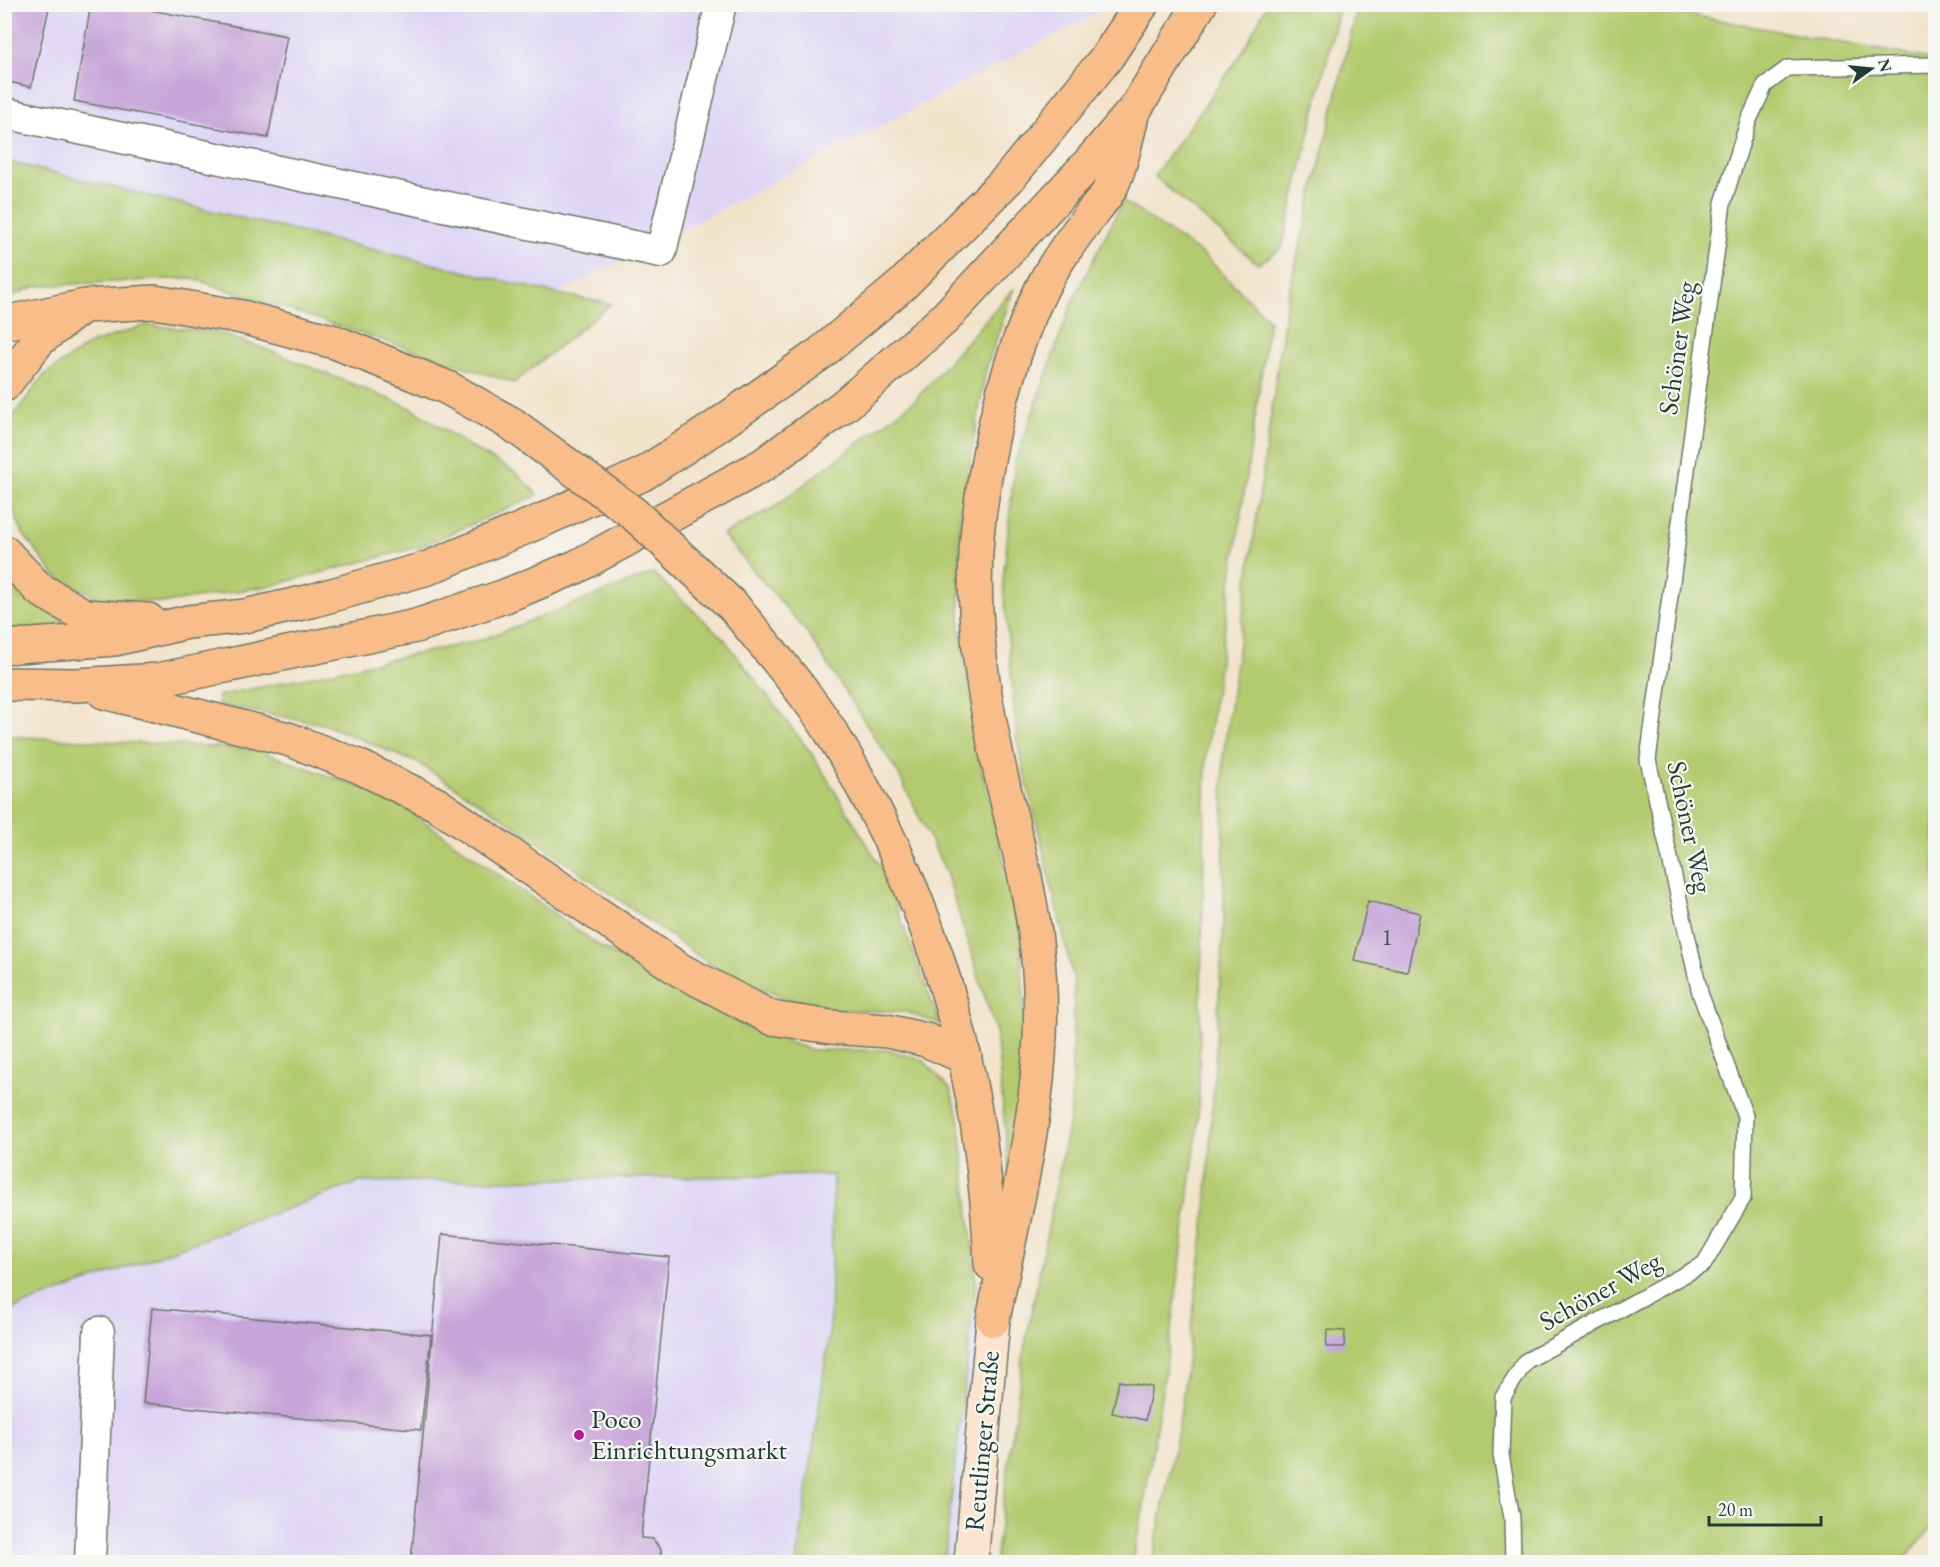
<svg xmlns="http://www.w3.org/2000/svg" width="1940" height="1567" viewBox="0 0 1940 1567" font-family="'EB Garamond',serif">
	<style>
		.built { fill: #ded5f5 }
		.green { fill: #b4ca6e; stroke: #6a8451; stroke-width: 1.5 }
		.building { fill: #c7a5d9 }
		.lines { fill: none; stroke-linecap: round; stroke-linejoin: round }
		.service-casing { stroke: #697769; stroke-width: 18 }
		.minor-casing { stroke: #697769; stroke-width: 33 }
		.secondary-casing { stroke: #697769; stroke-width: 36 }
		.primary-casing { stroke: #697769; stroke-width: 36 }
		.service { stroke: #fff; stroke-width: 15 }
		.minor { stroke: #fff; stroke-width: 30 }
		.secondary { stroke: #fce5d0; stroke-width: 33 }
		.primary { stroke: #f8bd89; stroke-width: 33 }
		.primary-bridge-casing { stroke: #697769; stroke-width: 36; stroke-linecap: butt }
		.primary-bridge { stroke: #f8bd89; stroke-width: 33 }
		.poi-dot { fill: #b5179e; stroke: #f6f6f2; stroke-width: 2 }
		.labels { text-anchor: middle; stroke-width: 4.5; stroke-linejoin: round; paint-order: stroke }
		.number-label { font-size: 24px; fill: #49575d }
		.street-label { font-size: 27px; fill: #1f3d34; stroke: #f6f6f2 }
		.poi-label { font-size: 27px; fill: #1f3d34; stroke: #f6f6f2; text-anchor: start }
	</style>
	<rect width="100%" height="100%" fill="#f6f6f2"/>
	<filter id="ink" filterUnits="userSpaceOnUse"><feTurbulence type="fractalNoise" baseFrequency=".0167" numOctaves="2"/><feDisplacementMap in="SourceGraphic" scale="12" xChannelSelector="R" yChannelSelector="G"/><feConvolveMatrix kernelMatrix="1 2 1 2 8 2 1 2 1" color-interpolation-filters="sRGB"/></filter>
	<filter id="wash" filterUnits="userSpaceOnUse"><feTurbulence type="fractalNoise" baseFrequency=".008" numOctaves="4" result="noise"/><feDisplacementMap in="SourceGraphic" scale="24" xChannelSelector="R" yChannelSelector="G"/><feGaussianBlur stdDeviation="1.35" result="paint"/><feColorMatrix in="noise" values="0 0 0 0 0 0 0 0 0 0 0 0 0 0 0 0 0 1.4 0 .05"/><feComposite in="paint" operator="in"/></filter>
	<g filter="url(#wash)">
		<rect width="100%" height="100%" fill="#f2e3cb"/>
		<g class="built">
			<path d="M 5,5 L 1113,5 L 558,294 L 5,161 Z"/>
			<path d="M 833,1175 L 984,1318 L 964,1562 L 5,1562 L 5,1312 L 359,1182 Z"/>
		</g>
		<g class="green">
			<path d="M 1267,5 L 1340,5 L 1282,248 L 1258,264 L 1154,176 L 1242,53 Z"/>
			<path d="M 1358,5 L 1637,5 L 1935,60 L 1935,1524 L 1901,1562 L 1152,1562 L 1179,1425 L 1206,1211 L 1224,916 L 1223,757 L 1287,300 Z"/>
			<path d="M 4,161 L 558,294 L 611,304 L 514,383 L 191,278 L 36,286 L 5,299 Z"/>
			<path d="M 1123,201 L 1205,256 L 1269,320 L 1206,757 L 1198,1123 L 1173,1319 L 1144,1504 L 1132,1562 L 995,1562 L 1024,1350 L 1071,1111 L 1074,981 L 1017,741 L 1003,582 L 1015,462 L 1073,300 Z"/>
			<path d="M 1014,288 L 986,369 L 960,519 L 960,627 L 980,760 L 1020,929 L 1024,998 L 1017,1149 L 1010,1183 L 996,1032 L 946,872 L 898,773 L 806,631 L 723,535 L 773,508 L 914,401 Z"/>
			<path d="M 145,325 L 216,332 L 263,348 L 411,408 L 472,448 L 515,472 L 538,495 L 422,546 L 274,585 L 166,603 L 98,598 L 55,576 L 23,534 L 9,499 L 5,451 L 13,416 L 44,375 L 90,344 Z"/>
			<path d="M 4,570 L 63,619 L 60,629 L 5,629 Z"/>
			<path d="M 653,573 L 724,639 L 814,757 L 882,869 L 940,1024 L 906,1012 L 842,1010 L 786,998 L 720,971 L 505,819 L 420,764 L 324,724 L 218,705 L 218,696 L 481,640 Z"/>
			<path d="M 5,736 L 255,749 L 394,800 L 601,947 L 744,1026 L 811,1050 L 887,1050 L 923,1060 L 950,1089 L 959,1117 L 976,1282 L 944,1562 L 797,1562 L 830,1329 L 833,1175 L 360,1182 L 5,1312 Z"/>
		</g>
		<g id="blocks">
			<g class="building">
				<path d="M 4,4 L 50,4 L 31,87 L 4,81 Z"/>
				<path d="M 91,4 L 119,4 L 287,36 L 268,138 L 74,101 Z"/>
				<path d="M 1368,901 L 1420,913 L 1407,972 L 1354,961 Z"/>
				<path d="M 442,1234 L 669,1257 L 641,1538 L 653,1539 L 661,1550 L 660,1562 L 411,1562 Z"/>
				<path d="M 152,1308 L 431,1335 L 421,1430 L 143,1403 Z"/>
				<path d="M 1327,1330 L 1345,1331 L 1344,1347 L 1326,1347 Z"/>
				<path d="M 1119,1381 L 1152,1387 L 1145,1420 L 1112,1413 Z"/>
			</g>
		</g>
	</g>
	<g filter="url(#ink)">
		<use href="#blocks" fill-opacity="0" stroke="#697769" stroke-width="1.5"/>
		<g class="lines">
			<g class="service-casing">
				<path id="service" d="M 1513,1562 L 1512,1518 L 1501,1455 L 1503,1397 L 1526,1361 L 1704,1264 L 1743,1198 L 1745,1116 L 1700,993 L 1648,760 L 1723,203 L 1748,122 L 1765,85 L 1788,68 L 1936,65"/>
			</g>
			<g class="minor-casing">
				<g id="minor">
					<path d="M 4,113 L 661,252 L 721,4"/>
					<path d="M 90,1562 L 99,1332"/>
				</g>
			</g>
			<g class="secondary-casing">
				<path id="secondary" d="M 971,1562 L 993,1320"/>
			</g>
			<g class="primary-casing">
				<g id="primary">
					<path d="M 4,323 L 85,306 L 155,302 L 242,317 L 335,342 L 448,388 L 512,424"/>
					<path d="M 4,385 L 39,340 L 78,310"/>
					<path d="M 4,552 L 39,589 L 85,616 L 148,620"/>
					<path d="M 734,607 C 765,646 802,687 829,729 C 932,895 983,1068 991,1264"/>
					<path d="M 4,647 L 115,639 L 188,622 L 245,616 L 311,601 L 428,568 L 543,520 L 643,474 L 717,426 L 821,353 L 902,285 L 1009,178 L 1107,57 L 1142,4"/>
					<path d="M 4,684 L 77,685 L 158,680 L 416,626 L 505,596 L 576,567 L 763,465 L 845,405 L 944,319 L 1090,162 L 1135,109 L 1200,4"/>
					<path d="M 104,692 L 288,739 L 358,766 L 436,804 L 680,970 L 772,1018 L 831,1027 L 887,1031 L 926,1040 L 965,1057"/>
					<path d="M 993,1320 C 1017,1197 1052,1075 1037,950 C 1031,893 1016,839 1003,784 C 983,698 968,607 979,518 C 989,440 1006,361 1041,290 C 1054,263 1071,240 1089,217 C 1096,207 1106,198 1111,187 C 1121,168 1125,142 1131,121"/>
				</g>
			</g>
			<use href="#service" class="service"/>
			<use href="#minor" class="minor"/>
			<use href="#secondary" class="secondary"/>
			<use href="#primary" class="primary"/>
			<g class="primary-bridge-casing">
				<path id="primary-bridge" d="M 512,424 L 633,513 L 734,607"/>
			</g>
			<use href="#primary-bridge" class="primary-bridge"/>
		</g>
	</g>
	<circle class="poi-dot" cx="579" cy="1435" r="6"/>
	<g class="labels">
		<g class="number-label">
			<text x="1387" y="945">1</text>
		</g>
		<g class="street-label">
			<text transform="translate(1677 348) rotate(-82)" y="9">Schöner Weg</text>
			<text transform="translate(1690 827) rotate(78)" y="9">Schöner Weg</text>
			<text transform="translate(1600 1291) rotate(-29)" y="9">Schöner Weg</text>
			<text transform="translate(982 1441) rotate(-85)" y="9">Reutlinger Straße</text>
		</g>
		<g class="poi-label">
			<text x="591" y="1428">Poco<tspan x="591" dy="31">Einrichtungsmarkt</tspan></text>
		</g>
	</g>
	<rect width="1940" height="1567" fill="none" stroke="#f6f6f2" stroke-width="24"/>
	<g transform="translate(1871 69) rotate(75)" stroke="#f6f6f2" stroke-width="4.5" paint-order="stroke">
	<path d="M0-4.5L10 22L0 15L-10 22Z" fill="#1f3d34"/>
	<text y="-9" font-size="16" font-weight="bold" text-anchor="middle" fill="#1f3d34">N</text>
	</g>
	<path d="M1709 1516v9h112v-9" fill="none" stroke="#1f3d34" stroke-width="3"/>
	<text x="1718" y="1516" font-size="18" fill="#1f3d34" stroke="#f6f6f2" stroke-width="4.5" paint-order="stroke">20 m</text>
</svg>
